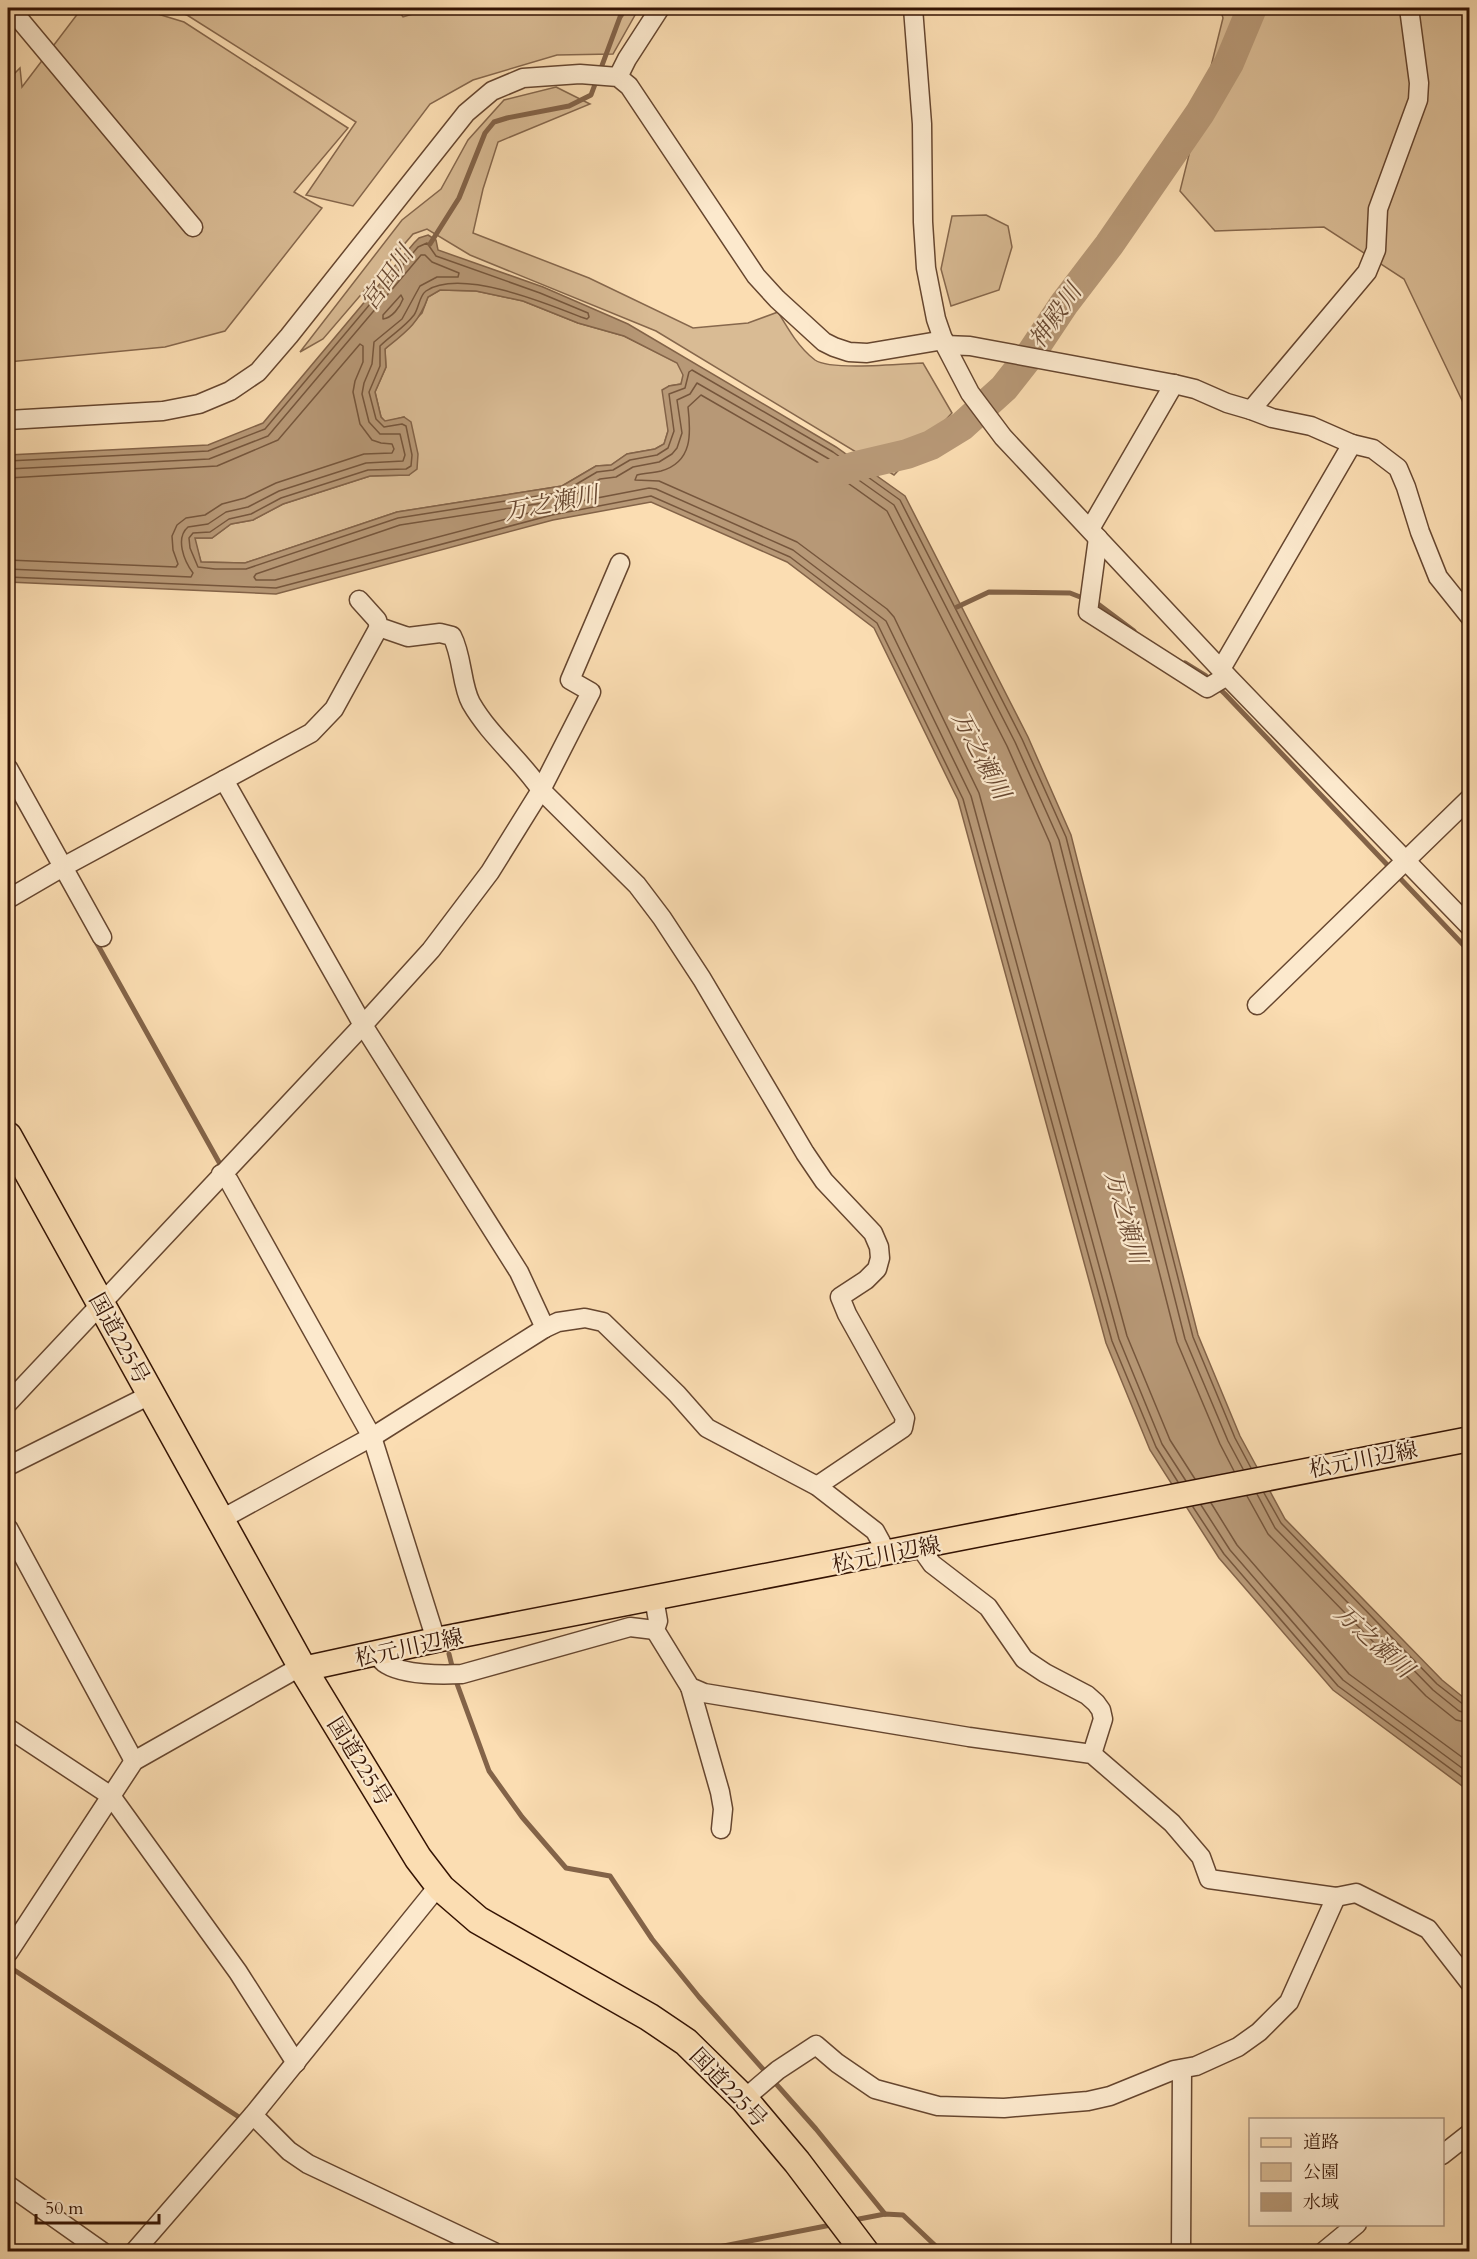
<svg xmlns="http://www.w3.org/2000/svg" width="1477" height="2259" viewBox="0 0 1477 2259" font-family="Cardo,'Noto Serif JP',serif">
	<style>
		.green { fill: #d9bb94; stroke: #86674c; stroke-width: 1.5 }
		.water { fill: #b79876; stroke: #836348; stroke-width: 1.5; fill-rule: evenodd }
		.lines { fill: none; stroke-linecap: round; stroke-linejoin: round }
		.shore { stroke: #76563c; stroke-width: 1.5 }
		.stream { stroke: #836348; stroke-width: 5 }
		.river { stroke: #b79876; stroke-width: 30 }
		.minor-casing { stroke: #66462f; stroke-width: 21 }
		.major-casing { stroke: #341303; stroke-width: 27 }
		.highway-casing { stroke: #341303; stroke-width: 30 }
		.minor { stroke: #fce9cd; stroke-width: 18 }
		.major { stroke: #fbddb2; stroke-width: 24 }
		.highway { stroke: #fbddb2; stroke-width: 27 }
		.labels { text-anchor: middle; stroke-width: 4.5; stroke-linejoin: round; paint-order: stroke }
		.street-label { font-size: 22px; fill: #341303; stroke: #fce9cd }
		.water-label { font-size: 24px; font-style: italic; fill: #684831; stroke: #fce9cd }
	</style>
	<rect width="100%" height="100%" fill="#fbddb2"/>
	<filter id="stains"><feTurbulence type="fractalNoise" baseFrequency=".00333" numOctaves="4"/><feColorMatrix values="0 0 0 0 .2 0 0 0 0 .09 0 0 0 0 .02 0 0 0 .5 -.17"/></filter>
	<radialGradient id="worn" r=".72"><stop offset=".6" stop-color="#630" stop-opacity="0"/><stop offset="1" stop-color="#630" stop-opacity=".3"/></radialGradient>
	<g class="green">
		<path d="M 82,8 L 138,8 L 184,22 L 348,128 L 294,192 L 322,208 L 225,331 L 165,347 L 8,362 L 8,80 L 20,68 L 22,87 Z"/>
		<path d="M 162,8 L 396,8 L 403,17 L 433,8 L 639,8 L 613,54 L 557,55 L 473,80 L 430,104 L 353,206 L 306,195 L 356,122 L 187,15 Z"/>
		<path d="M 1220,8 L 1469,8 L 1469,415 L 1404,279 L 1324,227 L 1215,231 L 1180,191 L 1223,18 Z"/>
		<path d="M 556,87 L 590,104 L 498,142 L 483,189 L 473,233 L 589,278 L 693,328 L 748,323 L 778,312 C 788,329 799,348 815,360 C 831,371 901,364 923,363 L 952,413 L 894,475 L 656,331 L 470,255 L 427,229 L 413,234 L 323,339 L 300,352 L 402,220 L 441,189 L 468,140 L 504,100 Z"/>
		<path d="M 986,215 L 1008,226 L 1012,247 L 999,290 L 951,306 L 941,269 L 952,216 Z"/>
		<path d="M 440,290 L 476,291 L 523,301 L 578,323 L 624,336 L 678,363 L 684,375 L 681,384 L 669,386 L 667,417 L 668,431 L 664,444 L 655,449 L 627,454 L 611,465 L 596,466 L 562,486 L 397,512 L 245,563 L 201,562 L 194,538 L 212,538 L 231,524 L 253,520 L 283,504 L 370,476 L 409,475 L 404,417 L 385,422 L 381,417 L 375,392 L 386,367 L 385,349 L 422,313 L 428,297 Z"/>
	</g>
	<path class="water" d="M 428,235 L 436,240 L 438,250 L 543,287 L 628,324 L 836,447 L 905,496 L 1028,737 L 1071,835 L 1198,1335 L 1240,1436 L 1285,1519 L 1442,1680 L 1469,1702 L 1469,1791 L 1333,1690 L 1219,1558 L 1150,1450 L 1106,1343 L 958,800 L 874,628 L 787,562 L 651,502 L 553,520 L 276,594 L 8,582 L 8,455 L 208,445 L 263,423 L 414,243 L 419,238 ZM 440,290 L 476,291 L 523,301 L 578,323 L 624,336 L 677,363 L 683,375 L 681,384 L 669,386 L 662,390 L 668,431 L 664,444 L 655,449 L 627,454 L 611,465 L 596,466 L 562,486 L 397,512 L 245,563 L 201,562 L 195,538 L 212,538 L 231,524 L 253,520 L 283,504 L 370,476 L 409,475 L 417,469 L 418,454 L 411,422 L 404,417 L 385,421 L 381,417 L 375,392 L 386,367 L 385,349 C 406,332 419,323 428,297 Z"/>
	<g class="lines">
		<g class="shore">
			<path d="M 401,295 L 403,299 C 400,307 392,318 383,319 L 383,315 Z"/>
			<path d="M 8,461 L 208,451 L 265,429 L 418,247 L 427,243 L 436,256 L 540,293 L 588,313 L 589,317 L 587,319 L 581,317 C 546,303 460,268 426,291 C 419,296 419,308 414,315 C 404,328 391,335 380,346 L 380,366 L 369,392 L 376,419 L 384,427 L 402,424 L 406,426 L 412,455 L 411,466 L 406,469 L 368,470 L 281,498 L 251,514 L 229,519 L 210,532 L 193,533 L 189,538 L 190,548 L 198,567 L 215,569 L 246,569 L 398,518 L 563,492 L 597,472 L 613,470 L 630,460 L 657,455 L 668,448 L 674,431 L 669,394 L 685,388 L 689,372 L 692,370 L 833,452 L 900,500 L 1022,739 L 1066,837 L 1193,1337 L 1235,1438 L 1251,1468"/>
			<path d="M 8,469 L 209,459 L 268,436 L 421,255 L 425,255 L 432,262 L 459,273 L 458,277 L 437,277 L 420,286 L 402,319 L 374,342 L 372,364 L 364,383 L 362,394 L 369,422 L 380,434 L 400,434 L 405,455 L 403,461 L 366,463 L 279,491 L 248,507 L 226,512 L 208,524 L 188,527 C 175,538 184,561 193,573 L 191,577 L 8,569"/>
			<path d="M 8,478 L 217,466 L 278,440 L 360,344 L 363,346 L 363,362 L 355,381 L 353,392 L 360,424 L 372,440 L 381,443 L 392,444 L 394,449 L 392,453 L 364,454 L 276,483 L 245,498 L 222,504 L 205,515 L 186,518 L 177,525 L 172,536 L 173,550 L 178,564 L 176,567 L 8,560"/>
			<path d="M 543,503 L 546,505 L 544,509 L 275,580 L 256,580 L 254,577 L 256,574 L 400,525 Z"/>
			<path d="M 8,577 L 276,588 L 552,515 L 651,496 L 790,557 L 877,623 L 963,799 L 1112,1341 L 1156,1447 L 1178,1482"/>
			<path d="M 1195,1479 L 1170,1440 L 1127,1336 L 979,793 L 894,617 L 887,609 L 797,542 L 659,481 L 635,480 L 637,475 C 644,473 653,473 661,471 C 693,462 691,433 688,407 L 701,395 L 824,466 L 887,511 L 1007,746 L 1050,843 L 1177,1342 L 1220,1444 L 1234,1471"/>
			<path d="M 1186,1481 L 1162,1444 L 1119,1339 L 971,796 L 886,621 L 793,550 L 656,489 L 649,488 L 571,503 L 568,501 L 569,498 L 600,479 L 616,477 L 633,467 L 659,462 L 672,454 L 677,448 L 682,433 L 677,400 L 690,394 L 697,383 L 829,459 L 894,505 L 1015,742 L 1059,840 L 1185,1339 L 1228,1441 L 1243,1469"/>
			<path d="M 1264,1493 L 1281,1523 L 1437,1684 L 1464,1705 L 1470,1706"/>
			<path d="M 1257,1494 L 1275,1528 L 1433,1690 L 1459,1711 L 1470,1714"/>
			<path d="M 1247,1496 L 1268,1534 L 1426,1696 L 1456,1720 L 1470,1723"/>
			<path d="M 1211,1503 L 1237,1545 L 1349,1674 L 1470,1763"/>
			<path d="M 1201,1505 L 1230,1550 L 1343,1680 L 1470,1774"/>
			<path d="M 1193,1507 L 1224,1554 L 1338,1686 L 1470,1783"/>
		</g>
		<g class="stream">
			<path d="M 430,244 L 459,198 L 485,133 L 494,122 L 507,118 L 569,106 L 591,95 L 620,17 L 626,8"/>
			<path d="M 957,607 L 989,592 L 1070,593 L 1098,604 L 1134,631"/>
			<path d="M 1185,663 L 1206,676 L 1225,694 L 1470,952"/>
			<path d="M 95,940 L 220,1164"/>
			<path d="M 449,1654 L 453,1670"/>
			<path d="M 456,1681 L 489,1771 L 522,1817 L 566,1868 L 610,1876 L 652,1939 L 699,1997 L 816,2129 L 885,2214"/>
			<path d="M 8,1966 L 245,2121"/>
			<path d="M 859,2219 L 885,2214 L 903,2215 L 942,2252"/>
			<path d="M 693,2252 L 831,2225"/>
		</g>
		<path class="river" d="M 822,477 L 856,466 L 907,454 L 931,445 L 962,426 L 1004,388 L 1030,355 L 1064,304 L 1109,245 L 1200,113 L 1229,63 L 1252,8"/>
		<g class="minor-casing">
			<g id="minor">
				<path d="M 10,8 L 193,227"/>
				<path d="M 913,8 L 922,124 L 923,222 L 926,268 L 936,319 L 945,345 L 970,393 L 1003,437 L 1227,676 L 1470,927"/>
				<path d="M 618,77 L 627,59 L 660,8"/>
				<path d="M 945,345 L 970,346 L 1174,384 L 1195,389 L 1227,403 L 1251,410 L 1272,418 L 1311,426 L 1352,444 L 1373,449 L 1398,468 L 1406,487 L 1420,532 L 1438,577 L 1470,617"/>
				<path d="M 1251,410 L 1367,272 L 1376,250 L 1378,209 L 1418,100 L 1419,83 L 1409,8"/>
				<path d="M 8,420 L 163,411 L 199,404 L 230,391 L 258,372 L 289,336 L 466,113 L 492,91 L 523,78 L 580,74 L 618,77 L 629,86 L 756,276 L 777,299 L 824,342 L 834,347 L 849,352 L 867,353 L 944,340"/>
				<path d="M 1090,529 L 1174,384"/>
				<path d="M 1098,538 L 1088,612 L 1207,688 L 1227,676"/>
				<path d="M 359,600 L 377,620 L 379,627 L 408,637 L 440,633 L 452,636 C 463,657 461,685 471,703 C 490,736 520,759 541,790 L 637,885 L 662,918 L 702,979 L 805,1153 L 824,1181 L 873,1233 L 879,1247 L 880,1258 L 877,1269 L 866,1280 L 840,1297 L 847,1314 L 905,1418 L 903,1428 L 817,1486"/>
				<path d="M 1221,669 L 1352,444"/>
				<path d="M 8,768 L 102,937"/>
				<path d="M 224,780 L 363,1025 L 519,1272 L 545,1328"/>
				<path d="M 8,899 L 63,867 L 311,733 L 334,709 L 379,627"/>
				<path d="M 1257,1005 L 1470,798"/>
				<path d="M 221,1174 L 229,1181 L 372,1437 L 436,1640"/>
				<path d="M 8,1403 L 363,1025 L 431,950 L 490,872 L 541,790 L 591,692 L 570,680 L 620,563"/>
				<path d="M 8,1466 L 150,1395"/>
				<path d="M 220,1520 L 377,1434 L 545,1328 L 558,1322 L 585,1318 L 603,1322 L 677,1394 L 707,1428 L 817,1486 L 875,1531 L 881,1542 L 884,1554"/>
				<path d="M 8,1528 L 134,1761"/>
				<path d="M 920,1547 L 932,1564 L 988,1607 L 1024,1659 L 1045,1673 L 1087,1695 L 1096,1703 L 1101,1710 L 1103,1719 L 1092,1754"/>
				<path d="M 654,1598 L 658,1621 L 655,1630 L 690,1687 L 704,1693 L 969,1737 L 1092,1754 L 1172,1823 L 1201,1857 L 1209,1879 L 1336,1897 L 1356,1893 L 1428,1929 L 1470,1983"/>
				<path d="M 377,1653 C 379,1657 382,1662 386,1664 C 404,1675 442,1675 462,1674 L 630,1627 L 655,1630"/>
				<path d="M 690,1687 L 720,1792 L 723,1809 L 721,1829"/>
				<path d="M 8,1728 L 111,1796 L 238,1972 L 296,2063"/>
				<path d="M 8,1953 L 134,1761 L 291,1672 L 303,1669"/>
				<path d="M 744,2099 L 778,2070 L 816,2045 L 837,2063 L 875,2089 L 938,2106 L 1004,2108 L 1088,2101 L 1110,2096 L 1174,2070 L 1196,2066 L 1238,2047 L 1259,2032 L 1289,2002 L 1336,1897"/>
				<path d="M 253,2115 L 289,2151 L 308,2164 L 494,2252"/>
				<path d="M 1442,2155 L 1470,2133"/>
				<path d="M 8,2185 L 103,2252"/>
				<path d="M 134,2252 L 253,2115 L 431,1895 L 441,1888"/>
				<path d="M 1181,2252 L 1182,2069"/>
				<path d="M 1323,2252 L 1357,2224"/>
			</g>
		</g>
		<g class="major-casing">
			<path id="major" d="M 303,1669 L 436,1640 L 1470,1439"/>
		</g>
		<g class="highway-casing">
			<path id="highway" d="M 8,1136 L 303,1669 L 418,1858 L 441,1888 L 478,1920 L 649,2017 L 686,2042 L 744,2099 L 797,2162 L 865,2252"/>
		</g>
		<use href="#minor" class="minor"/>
		<use href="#major" class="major"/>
		<use href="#highway" class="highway"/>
	</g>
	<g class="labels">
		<g class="street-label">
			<text transform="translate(120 1338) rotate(61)" y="8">国道225号</text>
			<text transform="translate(1363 1459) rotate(-11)" y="8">松元川辺線</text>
			<text transform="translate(886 1554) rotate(-11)" y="8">松元川辺線</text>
			<text transform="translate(409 1647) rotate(-12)" y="8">松元川辺線</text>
			<text transform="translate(360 1761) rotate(58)" y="8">国道225号</text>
			<text transform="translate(729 2087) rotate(46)" y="8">国道225号</text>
		</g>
		<g class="water-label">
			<text transform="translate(387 278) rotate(-55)" y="8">宮田川</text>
			<text transform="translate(1055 316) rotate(-55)" y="8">神殿川</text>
			<text transform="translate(551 503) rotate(-11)" y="8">万之瀬川</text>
			<text transform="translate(981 755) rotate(62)" y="8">万之瀬川</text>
			<text transform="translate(1126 1217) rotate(74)" y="8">万之瀬川</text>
			<text transform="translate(1374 1641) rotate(42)" y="8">万之瀬川</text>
		</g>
	</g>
	<rect width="1477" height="2259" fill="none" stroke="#fbddb2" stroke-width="30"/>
	<rect x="9" y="9" width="1459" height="2241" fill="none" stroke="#341303" stroke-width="3"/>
	<rect x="15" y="15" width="1447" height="2229" fill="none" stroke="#341303" stroke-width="1.5"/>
	<rect x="1249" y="2118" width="195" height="108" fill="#fce9cd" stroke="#ac937c" stroke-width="1.5"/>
	<rect x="1261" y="2138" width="30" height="9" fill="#fbddb2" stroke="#ac937c" stroke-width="1.5"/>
	<text x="1303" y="2148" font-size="18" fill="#341303">道路</text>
	<rect x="1261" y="2163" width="30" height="18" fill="#d9bb94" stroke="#ac937c" stroke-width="1.5"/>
	<text x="1303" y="2178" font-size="18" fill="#341303">公園</text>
	<rect x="1261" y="2193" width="30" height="18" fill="#b79876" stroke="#ac937c" stroke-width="1.5"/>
	<text x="1303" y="2208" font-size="18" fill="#341303">水域</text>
	<path d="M36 2214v9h123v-9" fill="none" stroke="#341303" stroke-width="3"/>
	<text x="45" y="2214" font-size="18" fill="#341303" stroke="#fce9cd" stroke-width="4.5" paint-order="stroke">50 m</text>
	<rect width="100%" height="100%" filter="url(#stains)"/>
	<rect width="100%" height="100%" fill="url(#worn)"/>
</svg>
